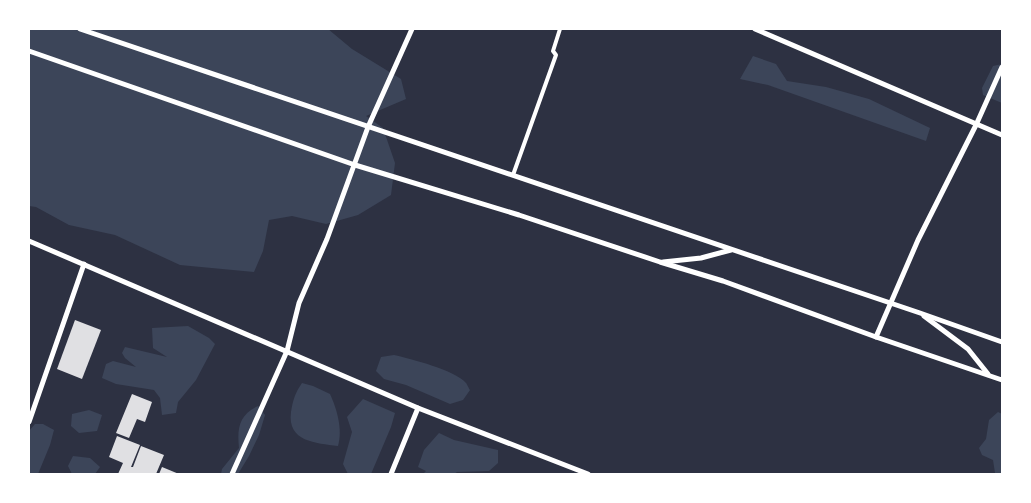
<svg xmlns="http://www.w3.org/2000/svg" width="1031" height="503" viewBox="0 0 1031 503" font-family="'DejaVu Sans',sans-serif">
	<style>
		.green { fill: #3c4559 }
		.building { fill: #e0e0e3 }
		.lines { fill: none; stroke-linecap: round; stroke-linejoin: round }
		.service { stroke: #fff; stroke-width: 4 }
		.minor { stroke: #fff; stroke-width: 5 }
	</style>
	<rect width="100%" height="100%" fill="#2d3142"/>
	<g class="green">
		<path d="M 29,29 L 328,29 L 352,49 L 401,79 L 406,99 L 366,116 L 383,128 L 395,163 L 391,195 L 358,215 L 326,224 L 292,216 L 269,220 L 263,251 L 254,272 L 180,265 L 115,235 L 69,225 L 36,207 L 29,206 Z"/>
		<path d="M 753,56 L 776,64 L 787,81 L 826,87 L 869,99 L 930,128 L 926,141 L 768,85 L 740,79 Z"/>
		<path d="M 1002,64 L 1002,103 L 983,95 L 982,88 L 993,66 Z"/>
		<path d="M 188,326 L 209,338 L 215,344 L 196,380 L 178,402 L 176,413 L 162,415 L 160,398 L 154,390 L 116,384 L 102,378 L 106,364 L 113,361 L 136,367 L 125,358 L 122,353 L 125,347 L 167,357 L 153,348 L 152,328 Z"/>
		<path d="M 394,355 C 411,359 455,370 466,383 C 467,384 469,389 470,390 L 463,400 L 450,404 L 406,385 L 384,379 L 376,371 L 381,357 Z"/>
		<path d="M 302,383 L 313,386 L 330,394 C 337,409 343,430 338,446 C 316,443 287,442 291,412 C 293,400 295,393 302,383 Z"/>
		<path d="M 363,399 L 395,413 L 391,427 L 371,474 L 348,474 L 343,464 L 352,432 L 347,417 Z"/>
		<path d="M 258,406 L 265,415 L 259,435 L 249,456 L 238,474 L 221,474 L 222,469 L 239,448 C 237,428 239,415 258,406 Z"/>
		<path d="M 89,410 L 102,415 L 97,431 L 79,433 L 71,426 L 72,414 Z"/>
		<path d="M 998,412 L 1002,414 L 1002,474 L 991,474 L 995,473 L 993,460 L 982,455 L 979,448 L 986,439 L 989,420 Z"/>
		<path d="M 35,424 L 43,424 L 54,430 L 50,445 L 38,474 L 29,474 L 29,431 Z"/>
		<path d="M 439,433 L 454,440 L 498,450 L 498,463 L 489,471 L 457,472 L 454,474 L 423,474 L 426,471 L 418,467 L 424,450 Z"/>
		<path d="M 73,456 L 90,458 L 100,467 L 95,474 L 72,474 L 68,466 Z"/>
	</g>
	<g class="building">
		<path d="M 75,320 L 101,330 L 82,379 L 57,369 Z"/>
		<path d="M 132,394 L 152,402 L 145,422 L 137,419 L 129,438 L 116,433 Z"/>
		<path d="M 117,436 L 140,445 L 131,467 L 133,467 L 141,446 L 164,455 L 156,474 L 118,474 L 123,463 L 109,457 Z"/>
		<path d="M 162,467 L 179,474 L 159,474 Z"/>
	</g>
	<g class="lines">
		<path class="service" d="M 513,175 L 556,55 L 553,51 L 560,29"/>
		<g class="minor">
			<path d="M 80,29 L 920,313 L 1002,342"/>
			<path d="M 755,29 L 1002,135"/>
			<path d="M 29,51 L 355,165 L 519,215 L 660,262 L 723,281 L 876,337 L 1002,380"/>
			<path d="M 29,241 L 418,408 L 588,474"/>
			<path d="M 663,262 L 701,258 L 731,250"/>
			<path d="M 924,316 L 968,349 L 988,374"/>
			<path d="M 876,337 L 918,240 L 976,125 L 1002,67"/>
			<path d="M 29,422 L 84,264"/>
			<path d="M 232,474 L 287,351 L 299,303 L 327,239 L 368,127 L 412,29"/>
			<path d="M 391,474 L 418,408"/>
		</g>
	</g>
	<rect width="1031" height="503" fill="none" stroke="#ffffff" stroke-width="60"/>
</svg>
